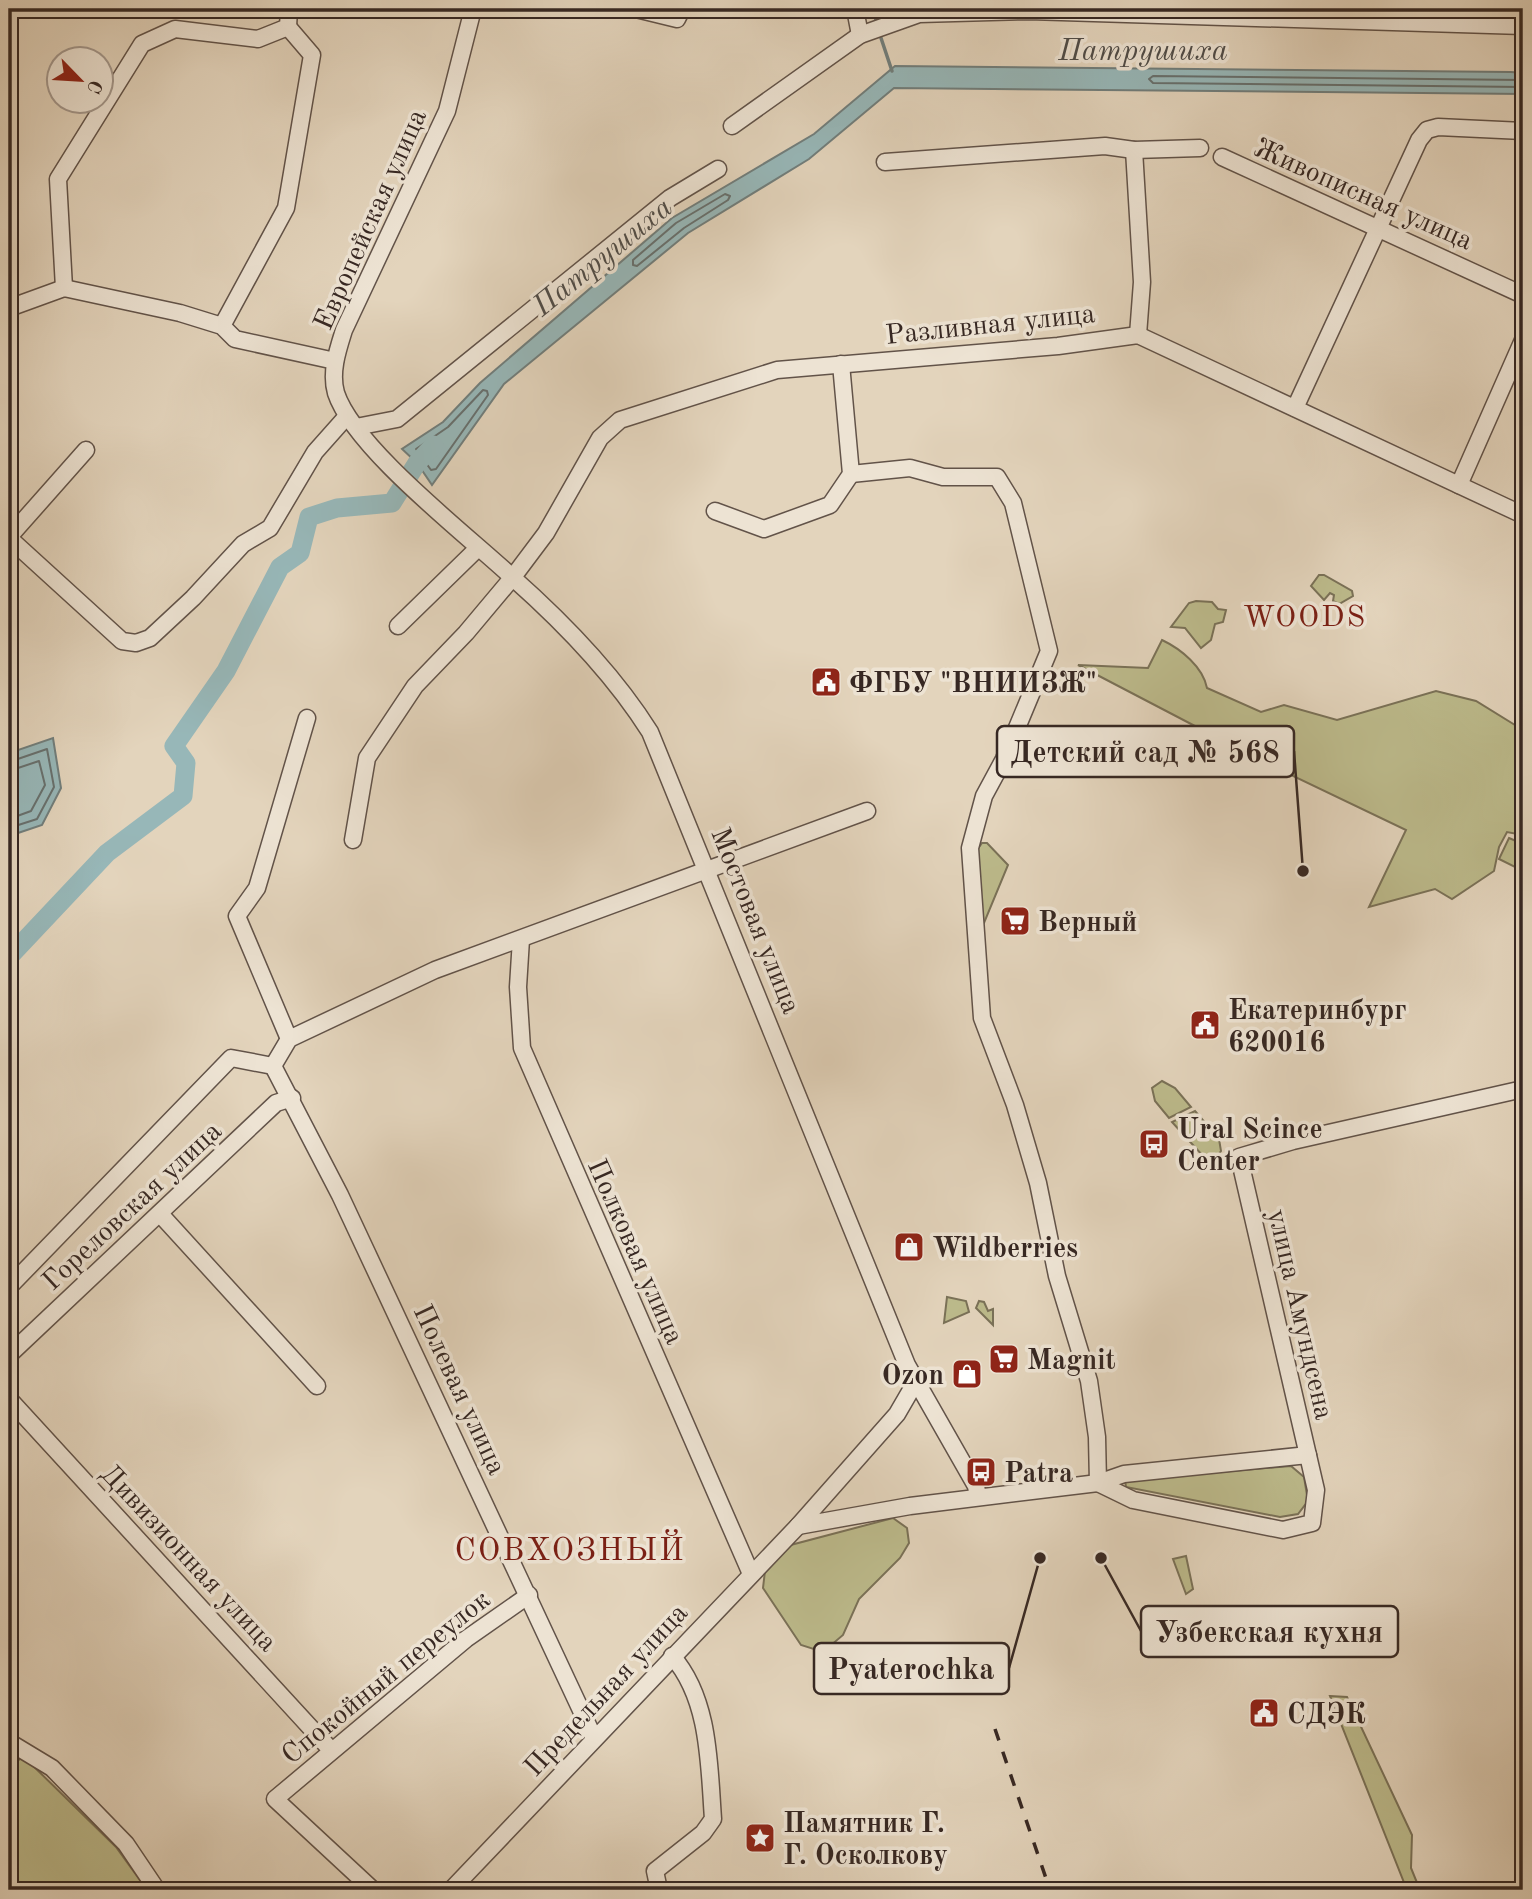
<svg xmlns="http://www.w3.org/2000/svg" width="1532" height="1899" viewBox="0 0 1532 1899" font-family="'Old Standard TT',serif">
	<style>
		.green { fill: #bcba8b; stroke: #7a7157; stroke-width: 2 }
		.water { fill: #97b7b8; stroke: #717e7c; stroke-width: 2 }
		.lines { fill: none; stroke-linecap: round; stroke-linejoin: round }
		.shore { stroke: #67706e; stroke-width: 2 }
		.stream { stroke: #717e7c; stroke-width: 3.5 }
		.river { stroke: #97b7b8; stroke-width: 19 }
		.minor-casing { stroke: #625349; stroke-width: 19 }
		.minor { stroke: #ede3d3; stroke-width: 16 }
		.rail { stroke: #372823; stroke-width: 3.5; stroke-dasharray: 12 12; stroke-linecap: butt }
		.labels { text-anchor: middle; stroke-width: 7; stroke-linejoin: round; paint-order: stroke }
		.street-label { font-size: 28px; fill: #372823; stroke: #ede3d3 }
		.poi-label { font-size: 28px; font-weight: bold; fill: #372823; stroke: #ede3d3; text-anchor: start }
		.water-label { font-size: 30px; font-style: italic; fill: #4f4c48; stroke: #ede3d3 }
		.neighbourhood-label { font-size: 30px; letter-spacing: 2px; fill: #7a1f14; stroke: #ede3d3 }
		.quarter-label { font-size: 32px; letter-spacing: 2px; fill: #7a1f14; stroke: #ede3d3 }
		.leader { fill: none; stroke: #372823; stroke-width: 2.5 }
		.callout-dot { fill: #372823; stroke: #ede3d3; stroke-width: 2.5 }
		.callout { fill: #ede3d3; stroke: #372823; stroke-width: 2.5 }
		.callout-label { font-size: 30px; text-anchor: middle; font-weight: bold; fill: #372823 }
	</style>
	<rect width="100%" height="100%" fill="#e3d4bc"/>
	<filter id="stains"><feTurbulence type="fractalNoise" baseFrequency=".00286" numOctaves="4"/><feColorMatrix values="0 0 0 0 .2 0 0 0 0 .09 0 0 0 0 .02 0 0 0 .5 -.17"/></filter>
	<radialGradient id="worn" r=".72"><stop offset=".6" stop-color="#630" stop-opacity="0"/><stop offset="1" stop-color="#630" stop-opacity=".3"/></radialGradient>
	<g class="green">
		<path d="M 1319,575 L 1324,575 L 1352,591 L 1353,596 L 1339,604 L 1333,601 L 1334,595 L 1330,593 L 1324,600 L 1311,586 Z"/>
		<path d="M 1196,601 L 1212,602 L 1218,609 L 1226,610 L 1223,622 L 1215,624 L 1211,640 L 1201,648 L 1185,628 L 1171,627 L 1189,603 Z"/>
		<path d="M 1162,640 C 1181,649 1203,667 1207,688 L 1261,712 L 1284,705 L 1337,720 L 1436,691 L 1476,701 L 1523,730 L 1523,835 L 1507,832 L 1499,847 L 1494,871 L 1452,899 L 1435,889 L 1369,907 L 1406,830 L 1262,761 L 1078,665 L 1148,668 Z"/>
		<path d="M 1509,838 L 1523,844 L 1523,871 L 1499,859 Z"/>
		<path d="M 982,843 L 987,843 L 1008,865 L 984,923 L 981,924 L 977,850 Z"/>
		<path d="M 1162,1081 L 1175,1088 L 1191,1107 L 1169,1118 L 1155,1101 L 1152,1088 Z"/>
		<path d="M 1195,1111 L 1219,1139 L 1221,1151 L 1218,1155 L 1203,1156 L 1172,1122 Z"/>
		<path d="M 947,1297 L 966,1301 L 969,1312 L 944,1323 Z"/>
		<path d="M 979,1301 L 984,1302 L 988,1311 L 993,1309 L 993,1325 L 976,1308 Z"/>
		<path d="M 1291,1466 L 1304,1477 L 1308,1501 L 1298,1514 L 1280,1517 L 1126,1487 L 1125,1480 Z"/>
		<path d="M 893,1518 L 907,1528 L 909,1543 L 900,1558 L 859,1599 L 843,1635 L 823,1652 L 801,1645 L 763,1588 L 765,1571 L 787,1546 Z"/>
		<path d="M 1186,1556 L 1193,1589 L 1186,1594 L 1173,1559 Z"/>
		<path d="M 1330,1696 L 1347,1697 L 1412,1835 L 1411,1868 L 1420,1890 L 1407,1890 Z"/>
		<path d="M 23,1756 L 116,1847 L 147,1890 L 9,1890 L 9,1769 Z"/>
	</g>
	<g class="water">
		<path d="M 895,66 L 1511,72 L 1523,73 L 1523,94 L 894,88 L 809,159 L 688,233 L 504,384 L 432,485 L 417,463 L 402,449 L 443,422 L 480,383 L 672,218 L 814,134 Z"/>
		<path d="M 53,738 L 61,788 L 42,825 L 9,836 L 9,758 L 15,751 Z"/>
	</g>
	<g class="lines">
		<g class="shore">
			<path d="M 1523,80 L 1153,76 L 1149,79 L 1153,83 L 1523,87"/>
			<path d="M 725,194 L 730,196 L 728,200 L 684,228 L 637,266 L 633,265 L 633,260 L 676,223 Z"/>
			<path d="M 483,390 L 487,391 L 488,395 L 436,469 L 431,470 L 416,449 L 448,427 Z"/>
			<path d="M 9,762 L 47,749 L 54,787 L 37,819 L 9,828"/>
			<path d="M 9,771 L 39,761 L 45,785 L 31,811 L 9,819"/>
		</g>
		<g class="stream">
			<path d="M 873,9 L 877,24"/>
			<path d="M 880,35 L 892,71"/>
		</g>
		<path class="river" d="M 9,957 L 107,853 L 183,796 L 186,763 L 174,746 L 226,671 L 280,567 L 300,553 L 309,517 L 337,508 L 392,503 L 417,463 L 434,445"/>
		<g class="minor-casing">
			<g id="minor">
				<path d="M 473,9 L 447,111 L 344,330 C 338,349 330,372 336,393 C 354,448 467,535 512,577 C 564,623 613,673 650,732 L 907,1365 L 976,1486 L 978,1497"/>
				<path d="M 636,9 L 677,19 L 682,9"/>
				<path d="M 855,9 L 860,35"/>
				<path d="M 732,126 L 860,35 L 919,14 L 1029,11 L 1523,26"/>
				<path d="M 1134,150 L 1142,282 L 1138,335"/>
				<path d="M 1222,157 L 1523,295"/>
				<path d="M 885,162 L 1105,146 L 1134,150 L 1200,148"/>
				<path d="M 64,288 L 58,179 L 142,44 L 175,29 L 258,39 L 288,27 L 289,9"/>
				<path d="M 9,308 L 64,288 L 180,313 L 222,326 L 235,339 L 335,361"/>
				<path d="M 222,326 L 286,208 L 312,55 L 288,27"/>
				<path d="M 1295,408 L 1419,140 L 1427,130 L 1438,127 L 1523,131"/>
				<path d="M 356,427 L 397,419 L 670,198 L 718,169"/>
				<path d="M 851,474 L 910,468 L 943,477 L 997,477 L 1013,503 L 1049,651 L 1004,759 L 984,796 L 970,848 L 982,1018 L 1015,1105 L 1038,1183 L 1057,1276 L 1089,1381 L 1097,1437 L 1098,1483"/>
				<path d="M 1459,485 L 1523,340"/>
				<path d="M 715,511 L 764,529 L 830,505 L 851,474 L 841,364"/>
				<path d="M 9,537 L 86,450"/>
				<path d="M 9,538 L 122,641 L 136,643 L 150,638 L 193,598 L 243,544 L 270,528 L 315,452 L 347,416"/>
				<path d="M 398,626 L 478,548"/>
				<path d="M 353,840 L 367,758 L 415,686 L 466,633 L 513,577 L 546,533 L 600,438 L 620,420 L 777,370 L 1058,346 L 1138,335 L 1523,515"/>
				<path d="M 521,939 L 518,987 L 522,1048 L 751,1574"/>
				<path d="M 289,1039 L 237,916 L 257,888 L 307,718"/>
				<path d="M 273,1066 L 340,1195 L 594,1738"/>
				<path d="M 273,1066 L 289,1039 L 435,970 L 867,811"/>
				<path d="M 161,1215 L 317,1386"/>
				<path d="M 9,1287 L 231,1058 L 273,1066"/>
				<path d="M 9,1355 L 276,1103 L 292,1098"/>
				<path d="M 9,1399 L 331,1750"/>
				<path d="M 1098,1483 L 1133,1500 L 1283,1530 L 1312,1523 L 1316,1490 L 1239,1157 L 1293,1141 L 1523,1089"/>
				<path d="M 798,1526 L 910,1506 L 1098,1483 L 1124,1474 L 1308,1455"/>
				<path d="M 9,1742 L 52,1768 L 126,1844 L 157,1890"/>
				<path d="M 373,1890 L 275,1799 L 466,1639 L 529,1595"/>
				<path d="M 451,1890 L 798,1526 L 897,1414 L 915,1383"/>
				<path d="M 659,1890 L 655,1871 L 703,1833 L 713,1819 C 709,1765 710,1699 672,1656"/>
			</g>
		</g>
		<use href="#minor" class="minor"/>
		<path class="rail" d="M 995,1729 L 1050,1890"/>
	</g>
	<defs>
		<g id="civic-square" transform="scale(1.575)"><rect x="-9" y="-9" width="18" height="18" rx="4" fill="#8f2418" stroke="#ede3d3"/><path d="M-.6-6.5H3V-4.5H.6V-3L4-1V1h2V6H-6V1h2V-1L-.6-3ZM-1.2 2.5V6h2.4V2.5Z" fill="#fff"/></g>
		<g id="supermarket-square" transform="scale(1.575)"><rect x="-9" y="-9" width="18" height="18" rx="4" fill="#8f2418" stroke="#ede3d3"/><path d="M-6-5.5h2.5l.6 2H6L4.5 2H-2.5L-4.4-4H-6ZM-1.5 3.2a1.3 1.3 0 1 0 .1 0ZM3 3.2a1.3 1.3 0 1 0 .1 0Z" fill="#fff"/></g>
		<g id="bus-square" transform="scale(1.575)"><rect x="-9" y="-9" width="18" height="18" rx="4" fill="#8f2418" stroke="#ede3d3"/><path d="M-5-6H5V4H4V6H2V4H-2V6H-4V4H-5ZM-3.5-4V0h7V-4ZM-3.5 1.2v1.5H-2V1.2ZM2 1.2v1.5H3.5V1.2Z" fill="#fff"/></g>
		<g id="shop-square" transform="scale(1.575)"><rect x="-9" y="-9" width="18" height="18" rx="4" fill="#8f2418" stroke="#ede3d3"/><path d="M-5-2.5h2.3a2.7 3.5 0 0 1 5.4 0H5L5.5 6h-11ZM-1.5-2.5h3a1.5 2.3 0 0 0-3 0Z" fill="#fff"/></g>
		<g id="sight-square" transform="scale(1.575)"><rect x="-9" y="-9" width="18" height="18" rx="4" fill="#8f2418" stroke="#ede3d3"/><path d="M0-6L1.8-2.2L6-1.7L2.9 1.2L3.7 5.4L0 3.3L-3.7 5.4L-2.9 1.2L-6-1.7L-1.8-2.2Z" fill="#fff"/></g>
	</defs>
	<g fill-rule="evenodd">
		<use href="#civic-square" x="826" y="682"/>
		<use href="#supermarket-square" x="1015" y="921"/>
		<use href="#civic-square" x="1205" y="1025"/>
		<use href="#bus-square" x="1154" y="1144"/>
		<use href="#shop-square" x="909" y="1247"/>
		<use href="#supermarket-square" x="1004" y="1359"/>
		<use href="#shop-square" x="967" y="1374"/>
		<use href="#bus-square" x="981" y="1472"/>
		<use href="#civic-square" x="1264" y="1713"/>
		<use href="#sight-square" x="760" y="1838"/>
	</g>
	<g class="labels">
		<g class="street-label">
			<text transform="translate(1364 193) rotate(24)" y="10">Живописная улица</text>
			<text transform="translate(369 219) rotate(-66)" y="10">Европейская улица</text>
			<text transform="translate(990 323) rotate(-6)" y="10">Разливная улица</text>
			<text transform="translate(757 920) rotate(68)" y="10">Мостовая улица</text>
			<text transform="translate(131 1205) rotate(-43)" y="10">Гореловская улица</text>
			<text transform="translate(637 1251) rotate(66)" y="10">Полковая улица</text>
			<text transform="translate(1302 1314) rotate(77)" y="10">улица Амундсена</text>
			<text transform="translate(461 1389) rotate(65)" y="10">Полевая улица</text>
			<text transform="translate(190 1557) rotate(47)" y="10">Дивизионная улица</text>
			<text transform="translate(385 1676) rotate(-39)" y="10">Спокойный переулок</text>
			<text transform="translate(605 1689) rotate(-47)" y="10">Предельная улица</text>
		</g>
		<g class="poi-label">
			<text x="849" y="692">ФГБУ "ВНИИЗЖ"</text>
			<text x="1038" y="931">Верный</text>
			<text x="1228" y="1019">Екатеринбург<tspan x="1228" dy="32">620016</tspan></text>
			<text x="1177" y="1138">Ural Scince<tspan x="1177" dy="32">Center</tspan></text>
			<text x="932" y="1257">Wildberries</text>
			<text x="1027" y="1369">Magnit</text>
			<text x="944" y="1384" text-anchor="end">Ozon</text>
			<text x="1004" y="1482">Patra</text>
			<text x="1287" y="1723">СДЭК</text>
			<text x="783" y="1832">Памятник Г.<tspan x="783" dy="32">Г. Осколкову</tspan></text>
		</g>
		<g class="water-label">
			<text x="1143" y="60">Патрушиха</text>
			<text transform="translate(602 256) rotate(-39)" y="10">Патрушиха</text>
		</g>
		<g class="neighbourhood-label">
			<text x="1305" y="626">WOODS</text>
		</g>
		<g class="quarter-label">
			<text x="570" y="1560">СОВХОЗНЫЙ</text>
		</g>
	</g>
	<path class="leader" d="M1303 871L1294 751M1101 1558L1141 1631M1040 1558L1009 1668"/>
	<g class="callout-dot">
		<circle cx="1303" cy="871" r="7"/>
		<circle cx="1101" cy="1558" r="7"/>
		<circle cx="1040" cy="1558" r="7"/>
	</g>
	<g class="callout">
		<rect x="997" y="726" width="297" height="51" rx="7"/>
		<rect x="1141" y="1606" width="257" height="51" rx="7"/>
		<rect x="814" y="1643" width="195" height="51" rx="7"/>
	</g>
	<g class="callout-label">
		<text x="1145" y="762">Детский сад № 568</text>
		<text x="1269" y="1642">Узбекская кухня</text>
		<text x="911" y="1679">Pyaterochka</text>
	</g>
	<rect width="1532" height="1899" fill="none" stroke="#e3d4bc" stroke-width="35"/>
	<rect x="10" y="10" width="1511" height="1878" fill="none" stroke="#372823" stroke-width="3.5"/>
	<rect x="18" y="18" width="1497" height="1864" fill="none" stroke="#372823" stroke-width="2"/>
	<g transform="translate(80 80) rotate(115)"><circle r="33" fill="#ede3d3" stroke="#a4988d" stroke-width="2"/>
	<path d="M0-5L12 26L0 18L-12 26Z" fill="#8f2418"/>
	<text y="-10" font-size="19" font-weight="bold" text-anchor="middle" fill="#372823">С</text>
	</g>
	<rect width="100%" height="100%" filter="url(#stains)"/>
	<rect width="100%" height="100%" fill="url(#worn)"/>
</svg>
